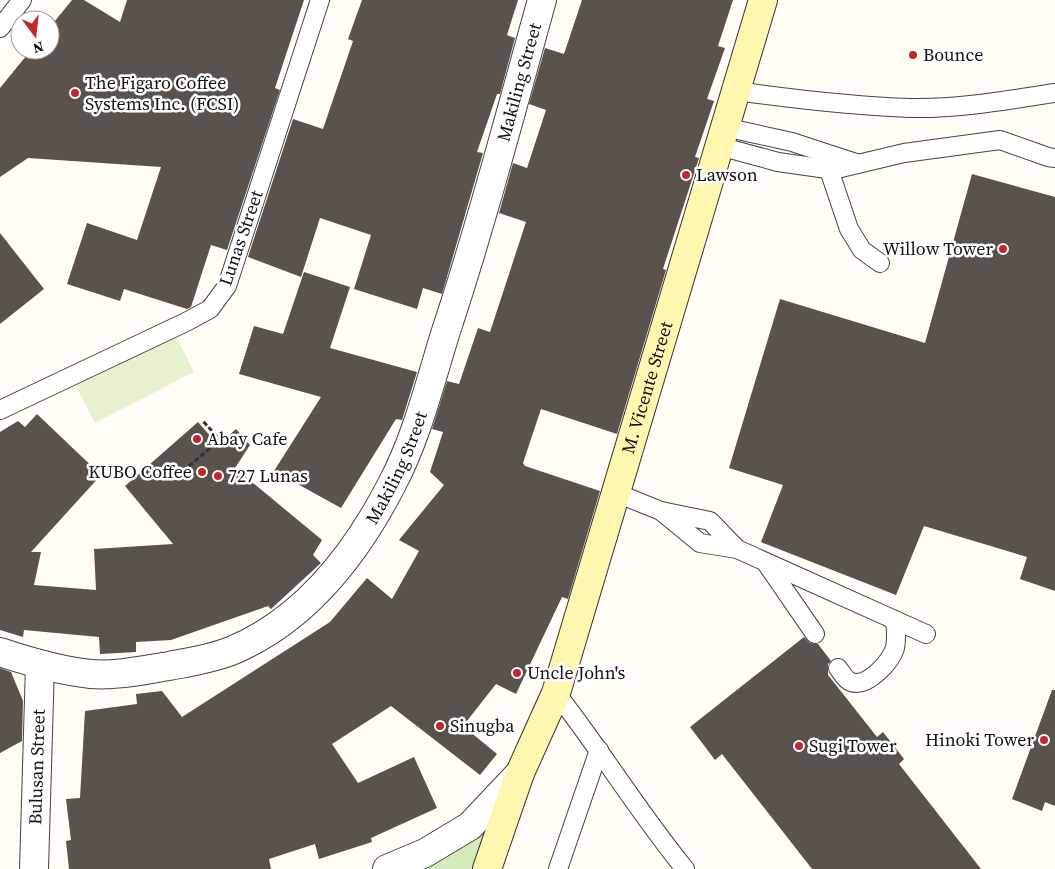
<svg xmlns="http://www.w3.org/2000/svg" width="1055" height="869" viewBox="0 0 1055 869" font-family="'Source Serif 4',serif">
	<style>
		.green { fill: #d5ebbd }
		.pitch { fill: #e6f2cf }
		.building { fill: #5a524d }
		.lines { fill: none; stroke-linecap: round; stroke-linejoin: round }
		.lane-casing { stroke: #444; stroke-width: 20 }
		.street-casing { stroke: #444; stroke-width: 30 }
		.secondary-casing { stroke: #333; stroke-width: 30 }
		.path { stroke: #333; stroke-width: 3; stroke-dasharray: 5 2.5; stroke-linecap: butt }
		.lane { stroke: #fff; stroke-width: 18 }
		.street { stroke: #fff; stroke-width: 28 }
		.secondary { stroke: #fff6b0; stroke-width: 28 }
		.poi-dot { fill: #c4262e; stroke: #fff; stroke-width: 2 }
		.labels { text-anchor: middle; stroke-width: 5; stroke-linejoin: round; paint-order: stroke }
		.poi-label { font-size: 18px; fill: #111; stroke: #fff; text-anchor: start }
		.street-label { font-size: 18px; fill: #111; stroke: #fff }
	</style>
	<rect width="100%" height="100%" fill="#fffdf5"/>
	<path class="green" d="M 504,816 L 492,869 L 419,869 Z"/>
	<path class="pitch" d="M 168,320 L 194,372 L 95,423 L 68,371 Z"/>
	<g class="building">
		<path d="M 72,0 L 84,0 L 120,22 L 127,0 L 304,0 L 275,88 L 280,90 L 227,250 L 211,245 L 191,307 L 187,309 L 124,289 L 120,301 L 67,284 L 87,223 L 137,240 L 161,167 L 28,158 L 0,177 L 0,88 L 31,50 L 50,50 L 50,27 Z"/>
		<path d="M 362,0 L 518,0 L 507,35 L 515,38 L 500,94 L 497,94 L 477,152 L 483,153 L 442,294 L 423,288 L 417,309 L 354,289 L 371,235 L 320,218 L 301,277 L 248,257 L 293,119 L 323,129 L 353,41 L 348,39 Z"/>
		<path d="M 582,0 L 733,0 L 718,46 L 725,48 L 707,99 L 714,101 L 695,157 L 699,158 L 663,269 L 666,270 L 617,434 L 541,409 L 523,463 L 525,466 L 600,491 L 568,599 L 562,597 L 516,694 L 496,684 L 463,726 L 497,754 L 480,775 L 391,706 L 332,744 L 358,783 L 414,757 L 437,808 L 371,838 L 372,842 L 319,859 L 315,844 L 269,859 L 271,869 L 69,869 L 66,841 L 71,840 L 66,799 L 80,798 L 85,711 L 137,704 L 136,694 L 162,691 L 182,717 L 330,622 L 367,578 L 392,599 L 419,551 L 399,540 L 444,485 L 430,472 L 443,432 L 432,429 L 447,381 L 459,384 L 478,328 L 490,332 L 526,222 L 499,213 L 513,163 L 527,168 L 546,110 L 529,104 L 545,48 L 564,54 Z"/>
		<path d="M 972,174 L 1055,197 L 1055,591 L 1020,579 L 1027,557 L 924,526 L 896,595 L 761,542 L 783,485 L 729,468 L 780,299 L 925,343 Z"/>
		<path d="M 0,233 L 44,289 L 0,324 Z"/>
		<path d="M 304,272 L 350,287 L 330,348 L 417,372 L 402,420 L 396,419 L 341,508 L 274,471 L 321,397 L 239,374 L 254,326 L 283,334 Z"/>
		<path d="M 37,414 L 101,475 L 31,552 L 41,552 L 34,585 L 96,590 L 94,549 L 173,544 L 125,486 L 198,422 L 218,445 L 236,429 L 250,445 L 235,468 L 322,540 L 313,555 L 321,563 L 271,609 L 268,606 L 171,640 L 136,642 L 136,652 L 100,654 L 99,637 L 24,630 L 23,637 L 0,630 L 0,432 L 18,421 L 25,427 Z"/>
		<path d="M 804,637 L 810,643 L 818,644 L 831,661 L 828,664 L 828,675 L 877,737 L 883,732 L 904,759 L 899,764 L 981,869 L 812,869 L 722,754 L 715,760 L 690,727 Z"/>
		<path d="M 0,668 L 11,672 L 23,701 L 22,741 L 0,753 Z"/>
		<path d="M 1052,690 L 1055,690 L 1055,806 L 1045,802 L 1042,811 L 1012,799 Z"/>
	</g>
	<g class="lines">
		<g class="lane-casing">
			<g id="lane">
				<path d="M 0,28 L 22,0"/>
				<path d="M 736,91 C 793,99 852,106 911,108 C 959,109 1008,100 1055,93"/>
				<path d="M 724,127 L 792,142 L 856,163"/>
				<path d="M 719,146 L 778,162 L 827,169 L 841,168 L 904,153 L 1000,140 L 1048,157 L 1055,158"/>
				<path d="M 825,158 L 849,229 L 862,250 L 880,263"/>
				<path d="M 0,410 L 186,322 L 210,309 L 227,286 L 320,0"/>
				<path d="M 614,492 L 661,511 L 710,521 L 737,549"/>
				<path d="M 661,511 L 700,543 L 737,549 L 926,634"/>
				<path d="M 766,563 L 815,634"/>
				<path d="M 838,668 C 842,673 845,680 851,682 C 868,688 891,661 895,648 C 897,638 896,629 895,620"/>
				<path d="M 556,693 C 601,750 639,813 685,869"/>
				<path d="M 558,869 L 599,750"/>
			</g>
		</g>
		<g class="street-casing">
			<g id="street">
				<path id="s1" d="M 0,652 C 30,662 60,671 91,674 C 116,676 144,670 169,666 C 190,662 211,659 231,651 C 306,620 356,554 392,484 C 417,437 430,382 446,331 C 482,222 511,111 542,0"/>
				<path id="s2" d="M 34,869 L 40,665"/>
				<path d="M 387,869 L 425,853 L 470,826 L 520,773"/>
			</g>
		</g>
		<g class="secondary-casing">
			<g id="secondary">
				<path id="s3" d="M 487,869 L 520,773 L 556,693 L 763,0"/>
			</g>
		</g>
		<path class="path" d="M 189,466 L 220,440 L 202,420"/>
		<use href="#lane" class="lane"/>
		<use href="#street" class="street"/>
		<use href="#secondary" class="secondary"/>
	</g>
	<g class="poi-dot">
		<circle cx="913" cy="55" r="5"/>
		<circle cx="75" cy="93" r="5"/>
		<circle cx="686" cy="175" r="5"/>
		<circle cx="1003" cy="249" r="5"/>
		<circle cx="197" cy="439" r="5"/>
		<circle cx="202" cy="472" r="5"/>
		<circle cx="218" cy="476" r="5"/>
		<circle cx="517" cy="673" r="5"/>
		<circle cx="440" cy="726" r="5"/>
		<circle cx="1044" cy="740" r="5"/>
		<circle cx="799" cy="746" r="5"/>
	</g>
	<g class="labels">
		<g class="poi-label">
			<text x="923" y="61">Bounce</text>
			<text x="85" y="89">The Figaro Coffee<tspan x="85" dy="21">Systems Inc. (FCSI)</tspan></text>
			<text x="696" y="181">Lawson</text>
			<text x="993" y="255" text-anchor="end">Willow Tower</text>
			<text x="207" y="445">Abay Cafe</text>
			<text x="192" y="478" text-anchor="end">KUBO Coffee</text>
			<text x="228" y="482">727 Lunas</text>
			<text x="527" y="679">Uncle John's</text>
			<text x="450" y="732">Sinugba</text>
			<text x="1034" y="746" text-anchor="end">Hinoki Tower</text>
			<text x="809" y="752">Sugi Tower</text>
		</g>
		<g class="street-label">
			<text dy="6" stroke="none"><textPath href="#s1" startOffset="895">Makiling Street</textPath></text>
			<text transform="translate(241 238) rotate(-71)" y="6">Lunas Street</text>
			<text dy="6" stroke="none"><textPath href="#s3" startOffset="508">M. Vicente Street</textPath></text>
			<text dy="6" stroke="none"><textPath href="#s1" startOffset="490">Makiling Street</textPath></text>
			<text dy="6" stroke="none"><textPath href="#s2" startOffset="102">Bulusan Street</textPath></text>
		</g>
	</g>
	<g transform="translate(35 35) rotate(165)"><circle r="24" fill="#ffffff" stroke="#a0a0a0"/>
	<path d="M0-4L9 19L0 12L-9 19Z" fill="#c4262e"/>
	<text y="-8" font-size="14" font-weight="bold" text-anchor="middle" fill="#111111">N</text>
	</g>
</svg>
